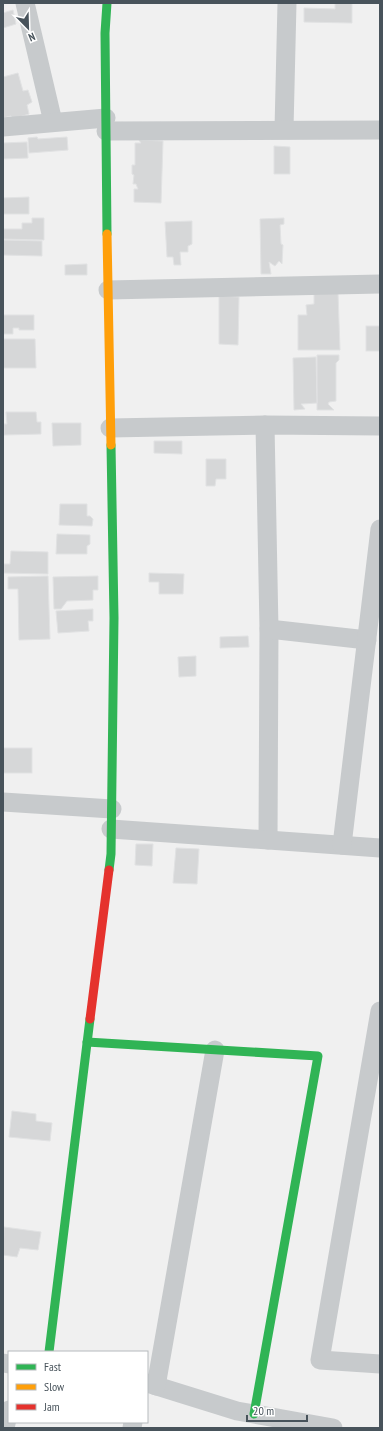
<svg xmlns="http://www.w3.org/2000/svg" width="383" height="1431" viewBox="0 0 383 1431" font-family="'PT Sans Narrow',sans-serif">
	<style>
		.building { fill: #d6d7d8; stroke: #e1e2e3 }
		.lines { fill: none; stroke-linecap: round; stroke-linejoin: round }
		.street { stroke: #c7cacc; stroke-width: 19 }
		.fast { stroke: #30b455; stroke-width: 9 }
		.slow { stroke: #ff9f0a; stroke-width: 9 }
		.jam { stroke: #e5322d; stroke-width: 9 }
	</style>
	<rect width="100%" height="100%" fill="#f0f0f0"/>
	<g class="building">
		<path d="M 335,3 L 352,3 L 352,23 L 304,22 L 304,8 L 335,9 Z"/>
		<path d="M 13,10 L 16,24 L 3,28 L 3,13 Z"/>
		<path d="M 18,73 L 23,91 L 28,90 L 32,102 L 27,105 L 29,114 L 12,119 L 11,116 L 3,118 L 3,77 Z"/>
		<path d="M 37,137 L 38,139 L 67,137 L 68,150 L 29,153 L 28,138 Z"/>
		<path d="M 139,140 L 163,141 L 161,203 L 134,202 L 134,189 L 138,189 L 136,184 L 133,184 L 134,175 L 132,174 L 132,165 L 135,165 L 135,143 L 141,143 Z"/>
		<path d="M 27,142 L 28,158 L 3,159 L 3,143 Z"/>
		<path d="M 274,146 L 290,147 L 290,174 L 274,174 Z"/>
		<path d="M 29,197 L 29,214 L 3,214 L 3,198 Z"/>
		<path d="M 32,218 L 44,218 L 44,240 L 3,239 L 3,229 L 22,229 L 22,223 L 32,223 Z"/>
		<path d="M 284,218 L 284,224 L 280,225 L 281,244 L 283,245 L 282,264 L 279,261 L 275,266 L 269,262 L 271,274 L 261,274 L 260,219 Z"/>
		<path d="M 192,221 L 192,244 L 188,246 L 188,252 L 180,252 L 181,265 L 174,265 L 173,257 L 167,257 L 165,222 Z"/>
		<path d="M 3,240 L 42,241 L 42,256 L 3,255 Z"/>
		<path d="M 87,264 L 87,275 L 65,275 L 65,265 Z"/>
		<path d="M 338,293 L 340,350 L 298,350 L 298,315 L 307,315 L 306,305 L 314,304 L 314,294 Z"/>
		<path d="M 219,296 L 239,297 L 238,345 L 219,344 Z"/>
		<path d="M 3,315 L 34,315 L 34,330 L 19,330 L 19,328 L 13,328 L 13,334 L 3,334 Z"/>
		<rect x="366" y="326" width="14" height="25"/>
		<path d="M 3,339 L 35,339 L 36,368 L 3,368 Z"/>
		<path d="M 317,355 L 339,355 L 339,360 L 336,363 L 336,401 L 329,402 L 328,404 L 334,410 L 317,410 Z"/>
		<path d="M 316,357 L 317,403 L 301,404 L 305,409 L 294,410 L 293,358 Z"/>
		<path d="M 6,412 L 36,412 L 37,422 L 41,422 L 41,434 L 4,435 L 4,424 L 7,424 Z"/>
		<path d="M 52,423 L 81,423 L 81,445 L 53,446 Z"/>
		<path d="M 154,441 L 182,441 L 182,454 L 154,453 Z"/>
		<path d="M 206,459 L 226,459 L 226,479 L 216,479 L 215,486 L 206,486 Z"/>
		<path d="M 60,504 L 87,504 L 87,516 L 90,516 L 93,519 L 92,526 L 59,525 Z"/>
		<path d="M 57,534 L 90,535 L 90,544 L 87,546 L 87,554 L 56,554 Z"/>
		<path d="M 11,551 L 48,552 L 48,574 L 4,573 L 4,564 L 10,564 Z"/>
		<path d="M 149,573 L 184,574 L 183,594 L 159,594 L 159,582 L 149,582 Z"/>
		<path d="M 48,576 L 50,639 L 19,640 L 18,589 L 8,589 L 8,577 Z"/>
		<path d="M 98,576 L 98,590 L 93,590 L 93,600 L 67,601 L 61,609 L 54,609 L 53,577 Z"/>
		<path d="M 93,609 L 93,621 L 88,621 L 89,631 L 58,633 L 56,611 Z"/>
		<path d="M 248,636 L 249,647 L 220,648 L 220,637 Z"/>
		<path d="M 196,656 L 196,676 L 179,677 L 178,657 Z"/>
		<rect x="3" y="748" width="29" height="25"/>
		<path d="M 136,844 L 153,844 L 152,866 L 135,865 Z"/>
		<path d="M 176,848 L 199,849 L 197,884 L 173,883 Z"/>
		<path d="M 12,1111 L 36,1114 L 36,1121 L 52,1123 L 50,1141 L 9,1137 Z"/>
		<path d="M 4,1227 L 41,1232 L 38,1250 L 20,1248 L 17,1257 L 3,1255 Z"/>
	</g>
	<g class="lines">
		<g class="street">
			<path d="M 25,3 L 53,122"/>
			<path d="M 3,127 L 106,118"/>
			<path d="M 284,129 L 287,3"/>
			<path d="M 106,131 L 380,130"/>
			<path d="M 108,290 L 380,284"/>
			<path d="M 265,425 L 269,629 L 268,840"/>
			<path d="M 110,428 L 265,425 L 380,426"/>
			<path d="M 269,629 L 367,640"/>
			<path d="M 3,802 L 112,809"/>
			<path d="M 111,829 L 380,848"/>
			<path d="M 342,845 L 380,529"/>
			<path d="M 380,1011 L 320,1360 L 380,1364"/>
			<path d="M 3,1363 L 9,1364"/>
			<path d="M 147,1383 L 237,1411 L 333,1428"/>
			<path d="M 156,1386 L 215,1050"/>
			<path d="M 5,1428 L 9,1410"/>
			<path d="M 132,1428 L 133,1422"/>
		</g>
		<g class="fast">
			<path d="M 107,3 L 105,33 L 107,234"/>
			<path d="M 109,870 L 111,854 L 114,618 L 111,445"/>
			<path d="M 87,1042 L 318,1056 L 254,1414"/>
			<path d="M 49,1352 L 90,1019"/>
		</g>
		<path class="slow" d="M 107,234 L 111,445"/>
		<path class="jam" d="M 90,1019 L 109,870"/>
	</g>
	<rect width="383" height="1431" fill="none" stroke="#48535b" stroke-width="8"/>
	<rect x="8" y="1351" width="140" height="72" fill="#ffffff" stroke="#b6babd"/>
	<rect x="16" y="1364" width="20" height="6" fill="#30b455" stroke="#b6babd"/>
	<text x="44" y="1371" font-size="12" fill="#48535b">Fast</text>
	<rect x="16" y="1384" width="20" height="6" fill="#ff9f0a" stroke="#b6babd"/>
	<text x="44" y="1391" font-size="12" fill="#48535b">Slow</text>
	<rect x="16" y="1404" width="20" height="6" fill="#e5322d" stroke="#b6babd"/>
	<text x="44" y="1411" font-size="12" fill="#48535b">Jam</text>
	<g transform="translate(28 28) rotate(157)" stroke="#ffffff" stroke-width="3" paint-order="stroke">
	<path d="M0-3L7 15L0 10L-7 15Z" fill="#48535b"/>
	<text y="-6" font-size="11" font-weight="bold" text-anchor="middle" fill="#48535b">N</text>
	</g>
	<path d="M247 1415v6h60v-6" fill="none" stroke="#48535b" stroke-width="2"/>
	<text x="253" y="1415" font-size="12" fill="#48535b" stroke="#ffffff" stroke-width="3" paint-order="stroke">20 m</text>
</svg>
